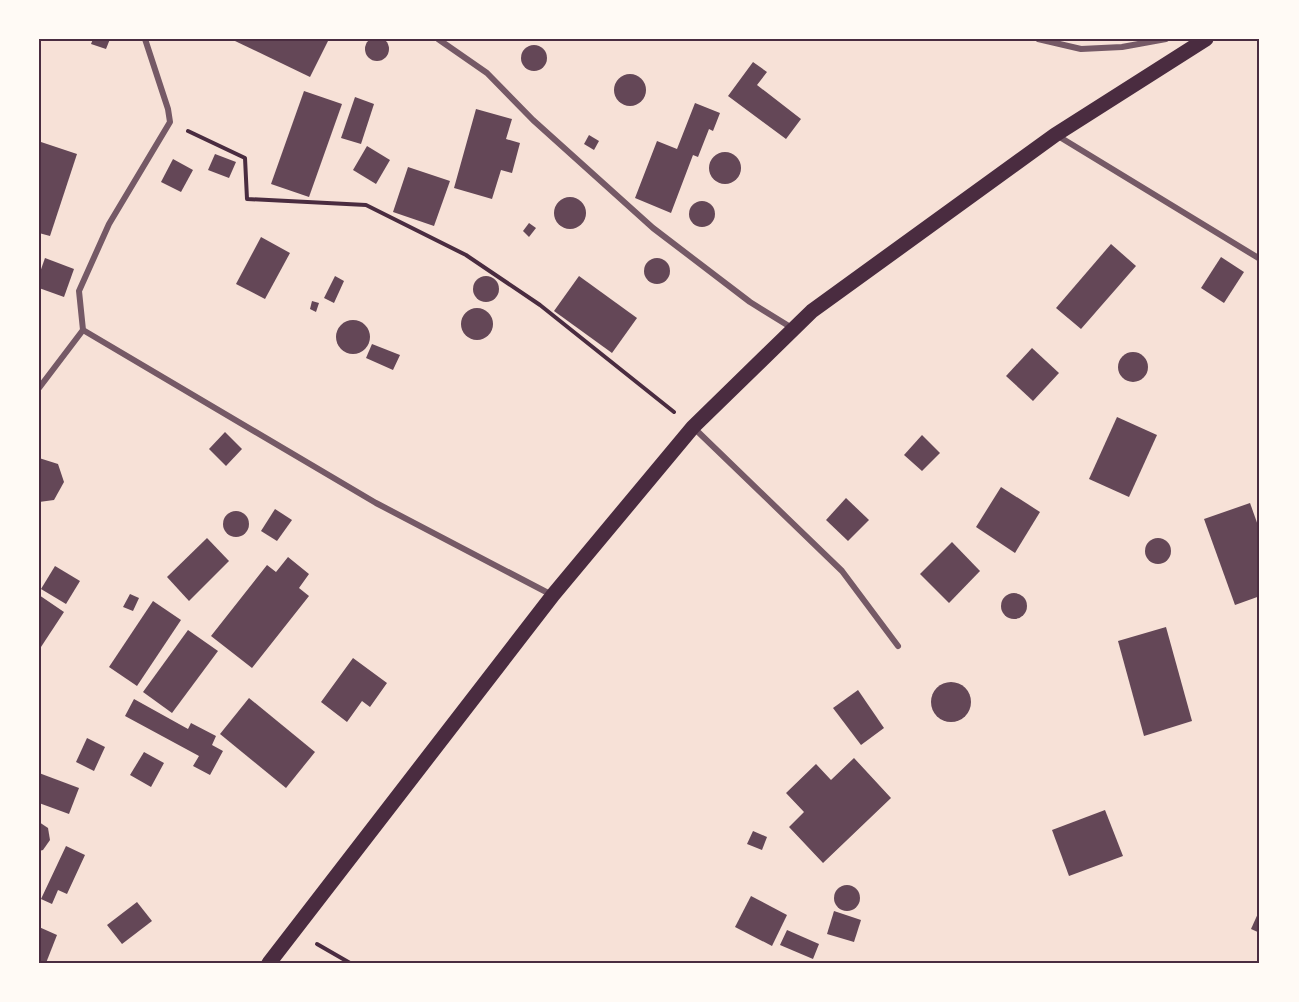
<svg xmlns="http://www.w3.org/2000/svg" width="1299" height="1002" viewBox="0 0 1299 1002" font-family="'Zilla Slab',serif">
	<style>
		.building { fill: #644757 }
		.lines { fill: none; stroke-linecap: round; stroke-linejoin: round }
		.path { stroke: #4a2c40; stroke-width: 4 }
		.minor { stroke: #755966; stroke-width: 6 }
		.primary { stroke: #4a2c40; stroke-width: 15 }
		.neatline { fill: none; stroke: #4a2c40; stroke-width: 2 }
	</style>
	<rect width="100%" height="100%" fill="#f7e1d7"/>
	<g class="building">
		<circle cx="377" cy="49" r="12"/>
		<path d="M 93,39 L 110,39 L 106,49 L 91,44 Z"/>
		<path d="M 236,39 L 329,39 L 310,77 L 235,41 Z"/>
		<circle cx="534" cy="58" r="13"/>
		<path d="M 753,62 L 767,72 L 757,85 L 801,119 L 786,139 L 728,96 Z"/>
		<circle cx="630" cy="90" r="16"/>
		<path d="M 304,91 L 342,104 L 309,197 L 271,184 Z"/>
		<path d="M 355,97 L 374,104 L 361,144 L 341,138 Z"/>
		<path d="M 695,103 L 720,113 L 713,131 L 709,129 L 698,157 L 693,155 L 671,213 L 635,198 L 657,141 L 677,149 Z"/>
		<path d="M 476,109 L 512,119 L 506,139 L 520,143 L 512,173 L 501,170 L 492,199 L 454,188 Z"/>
		<path d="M 589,135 L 599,141 L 594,150 L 584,144 Z"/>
		<path d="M 41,142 L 77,154 L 50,236 L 39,233 Z"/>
		<path d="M 367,146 L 390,160 L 376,184 L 353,170 Z"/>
		<circle cx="725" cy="168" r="16"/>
		<path d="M 215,154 L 236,162 L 229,178 L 208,170 Z"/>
		<path d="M 173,159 L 193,170 L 181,192 L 161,182 Z"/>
		<path d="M 408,167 L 450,181 L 434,226 L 393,212 Z"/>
		<circle cx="570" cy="213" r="16"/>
		<circle cx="702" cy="214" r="13"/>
		<path d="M 529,223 L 536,228 L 529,237 L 523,231 Z"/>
		<path d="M 261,237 L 290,253 L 265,299 L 236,284 Z"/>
		<path d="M 1111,244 L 1136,266 L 1081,329 L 1056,308 Z"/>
		<path d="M 1221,257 L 1244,272 L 1224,303 L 1201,288 Z"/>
		<circle cx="657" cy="271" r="13"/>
		<path d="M 45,258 L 74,269 L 64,297 L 39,288 L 39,275 Z"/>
		<circle cx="486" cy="289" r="13"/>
		<path d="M 335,276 L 344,281 L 334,303 L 324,298 Z"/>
		<path d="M 579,276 L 637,318 L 612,353 L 554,311 Z"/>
		<path d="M 312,301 L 319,303 L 316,312 L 310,309 Z"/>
		<circle cx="477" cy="324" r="16"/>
		<circle cx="353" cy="337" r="17"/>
		<path d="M 372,344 L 400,355 L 393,370 L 366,358 Z"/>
		<path d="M 1032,348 L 1059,373 L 1033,401 L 1006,376 Z"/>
		<circle cx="1133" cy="367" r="15"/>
		<path d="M 1117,417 L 1157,435 L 1129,497 L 1089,479 Z"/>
		<path d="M 225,432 L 242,449 L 226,466 L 209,449 Z"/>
		<path d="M 922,435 L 940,453 L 922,471 L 904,455 Z"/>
		<path d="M 39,458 L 58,464 L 64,482 L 54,500 L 39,502 Z"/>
		<path d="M 1001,487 L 1040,512 L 1015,553 L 976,527 Z"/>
		<path d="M 846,498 L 869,520 L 848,541 L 826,520 Z"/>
		<path d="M 1250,503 L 1260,531 L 1260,596 L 1235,605 L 1204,519 Z"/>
		<path d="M 275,509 L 292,520 L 277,541 L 261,531 Z"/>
		<circle cx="236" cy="524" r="13"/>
		<circle cx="1158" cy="551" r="13"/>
		<path d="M 207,538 L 229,561 L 189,601 L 167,577 Z"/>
		<path d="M 952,542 L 980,571 L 949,603 L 920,574 Z"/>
		<path d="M 288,557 L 309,574 L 299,588 L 309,596 L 252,668 L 211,636 L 267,565 L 276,572 Z"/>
		<path d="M 55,566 L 80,581 L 66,604 L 41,589 Z"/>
		<circle cx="1014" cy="606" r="13"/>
		<path d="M 130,594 L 139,598 L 133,611 L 123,607 Z"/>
		<path d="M 39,595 L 64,612 L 39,650 Z"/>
		<path d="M 153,601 L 181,620 L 137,686 L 109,667 Z"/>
		<path d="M 1166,627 L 1192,721 L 1144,736 L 1118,641 Z"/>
		<path d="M 188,630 L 218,651 L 172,713 L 143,692 Z"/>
		<path d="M 353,658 L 387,683 L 370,707 L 362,701 L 347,722 L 321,702 Z"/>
		<circle cx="951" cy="702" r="20"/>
		<path d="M 858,690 L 884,728 L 861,745 L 833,708 Z"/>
		<path d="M 249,698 L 315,752 L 286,788 L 220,734 Z"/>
		<path d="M 134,699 L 188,729 L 191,723 L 216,736 L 212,745 L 223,751 L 210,775 L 193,766 L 199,756 L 125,716 Z"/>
		<path d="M 87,738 L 105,747 L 94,771 L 76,762 Z"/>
		<path d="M 144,752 L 164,763 L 151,787 L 130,775 Z"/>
		<path d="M 854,758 L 891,798 L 823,863 L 789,827 L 804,812 L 786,793 L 816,764 L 831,780 Z"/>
		<path d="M 39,773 L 79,788 L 69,814 L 39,803 Z"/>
		<path d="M 1105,810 L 1123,856 L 1069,876 L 1052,830 Z"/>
		<path d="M 39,822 L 48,828 L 50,840 L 43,850 L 39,851 Z"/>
		<path d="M 753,831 L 767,837 L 762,850 L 747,844 Z"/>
		<path d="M 66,846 L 85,855 L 67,894 L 58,890 L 52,904 L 41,899 Z"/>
		<circle cx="847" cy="898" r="13"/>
		<path d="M 751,896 L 787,915 L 772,946 L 735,927 Z"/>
		<path d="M 137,902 L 152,921 L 122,944 L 107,925 Z"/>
		<path d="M 1260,909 L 1260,933 L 1251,929 Z"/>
		<path d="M 834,911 L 861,920 L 854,942 L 827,934 Z"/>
		<path d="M 39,927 L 57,935 L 46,963 L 39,963 Z"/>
		<path d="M 787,930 L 819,944 L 813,959 L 780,945 Z"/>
	</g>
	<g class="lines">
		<g class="path">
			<path d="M 188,131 L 245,158 L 247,199 L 366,205 L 466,255 L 540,305 L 674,412"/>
			<path d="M 317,944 L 350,963"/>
		</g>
		<g class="minor">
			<path d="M 145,39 L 168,109 L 170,122 L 109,224 L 79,291 L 83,330 L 376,503 L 552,595"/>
			<path d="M 438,39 L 487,73 L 533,120 L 653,228 L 750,302 L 792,328"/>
			<path d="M 1038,39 L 1081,49 L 1122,47 L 1166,39"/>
			<path d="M 1058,136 L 1260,259"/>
			<path d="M 39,388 L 83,330"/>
			<path d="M 694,428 L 842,571 L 898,646"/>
		</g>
		<path class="primary" d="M 269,963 L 553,595 L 693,427 L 812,311 L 1055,135 L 1206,39"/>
	</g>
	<rect width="1299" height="1002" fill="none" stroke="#fffaf5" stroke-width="81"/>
	<rect x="40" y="40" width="1218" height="922" class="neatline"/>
</svg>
